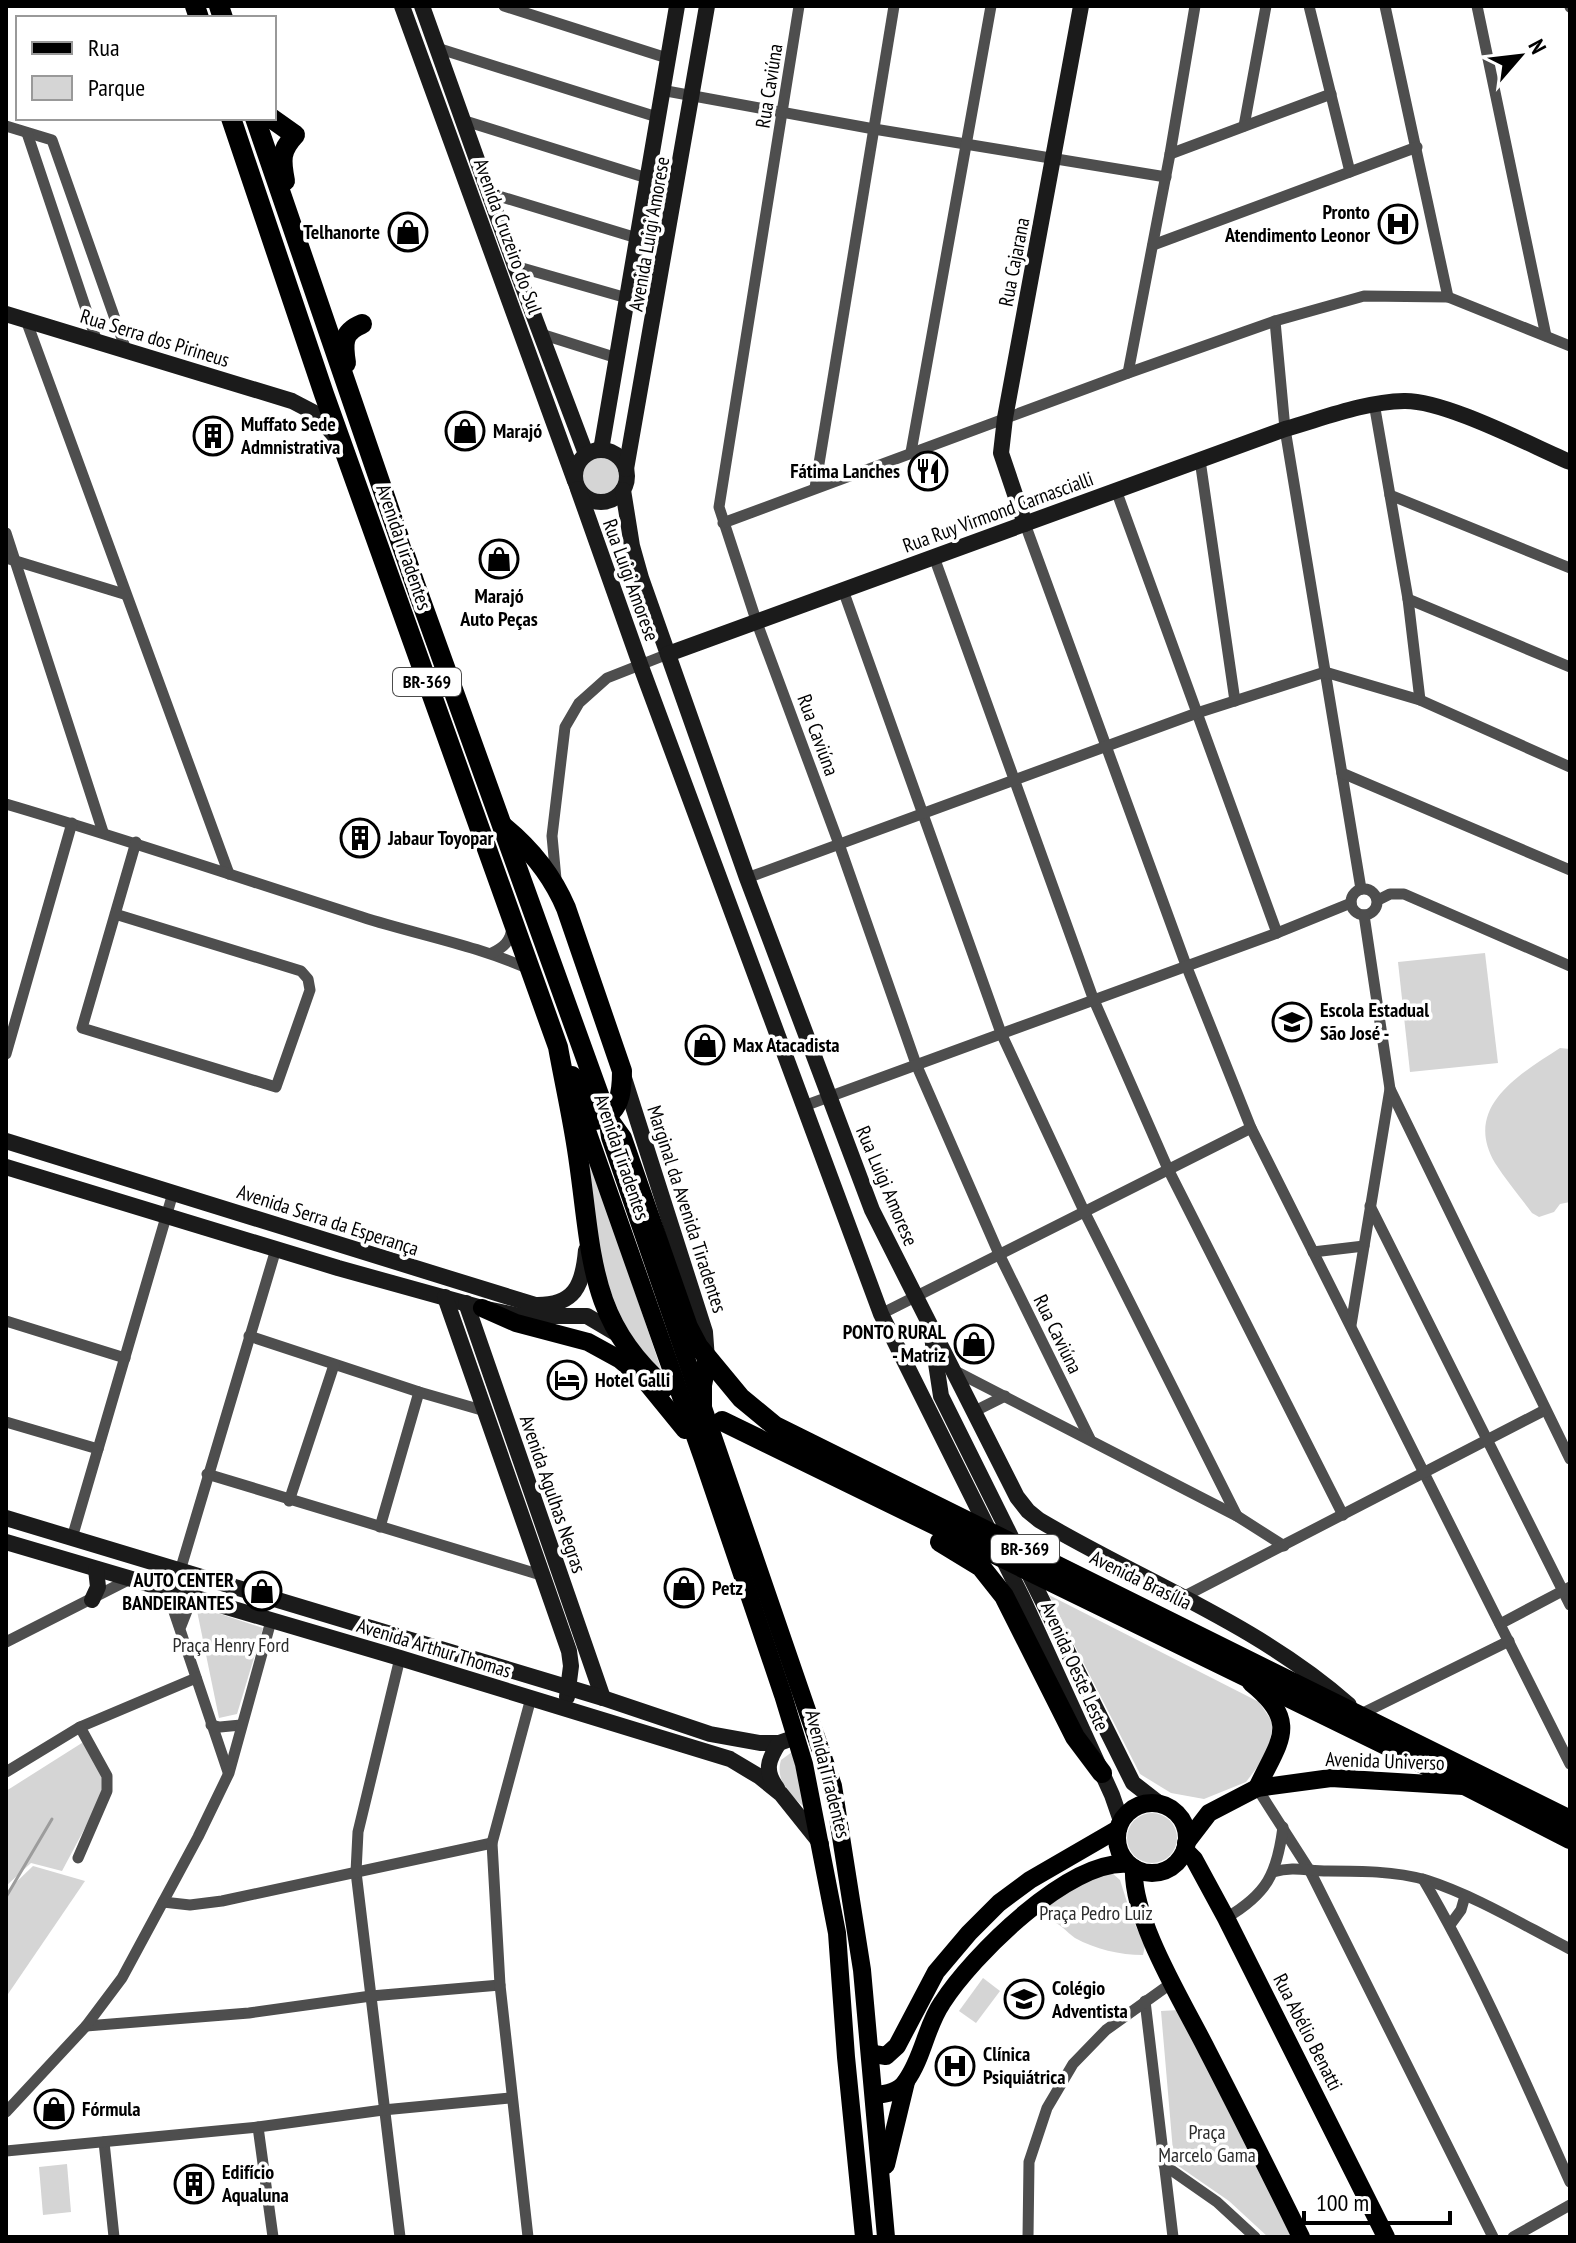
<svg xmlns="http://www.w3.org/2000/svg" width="1576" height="2243" viewBox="0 0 1576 2243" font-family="'PT Sans Narrow',sans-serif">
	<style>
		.green { fill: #d5d5d5 }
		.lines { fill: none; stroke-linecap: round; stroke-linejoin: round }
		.stream { stroke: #9c9c9c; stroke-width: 3 }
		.street { stroke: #4e4e4e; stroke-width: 11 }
		.secondary { stroke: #1b1b1b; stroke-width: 16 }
		.primary { stroke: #000; stroke-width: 18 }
		.highway { stroke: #000; stroke-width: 20 }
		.labels { text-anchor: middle; stroke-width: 7; stroke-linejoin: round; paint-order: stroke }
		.shield { fill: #fff; stroke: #4c4c4c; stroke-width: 2 }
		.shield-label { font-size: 18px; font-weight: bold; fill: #000 }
		.street-label { font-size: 20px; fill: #000; stroke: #fff }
		.poi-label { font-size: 20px; font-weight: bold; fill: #000; stroke: #fff; text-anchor: start }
		.park-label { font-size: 20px; fill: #2c2c2c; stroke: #fff }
	</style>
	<rect width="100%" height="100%" fill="#fff"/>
	<g class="green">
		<circle cx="601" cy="476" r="19"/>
		<path d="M 1485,953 L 1498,1063 L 1410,1072 L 1398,962 Z"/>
		<path d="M 1560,1048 L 1570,1049 L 1570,1202 L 1560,1204 L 1554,1212 L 1539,1217 L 1532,1213 C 1520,1197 1506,1180 1495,1163 C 1462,1107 1520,1074 1560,1048 Z"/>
		<path d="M 579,1127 L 661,1369 C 596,1315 592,1204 579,1127 Z"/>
		<path d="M 1049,1595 L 1259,1702 L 1273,1723 L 1268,1753 L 1246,1782 L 1204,1799 L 1171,1793 L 1140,1774 Z"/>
		<path d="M 196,1606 L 263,1628 L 237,1714 L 219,1718 Z"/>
		<path d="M 85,1741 L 104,1776 L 103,1794 L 62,1871 L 31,1863 L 6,1886 L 6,1791 Z"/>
		<path d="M 792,1752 L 805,1805 L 803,1806 C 789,1794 775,1780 781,1760 Z"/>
		<circle cx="1152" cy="1838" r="25"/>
		<path d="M 33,1866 L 85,1881 L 6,1997 L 6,1892 Z"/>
		<path d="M 1101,1873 L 1112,1873 L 1120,1880 L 1132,1918 L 1145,1946 L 1143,1955 C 1120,1955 1095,1949 1075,1938 C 1066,1932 1060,1922 1049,1921 L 1045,1914 C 1047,1898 1087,1882 1101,1873 Z"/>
		<path d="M 983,1978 L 1000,1991 L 976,2023 L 959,2011 Z"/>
		<path d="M 1179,2010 L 1294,2237 L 1268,2237 L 1229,2201 L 1174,2163 L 1161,2011 Z"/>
		<path d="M 67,2164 L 71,2212 L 43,2215 L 39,2167 Z"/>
	</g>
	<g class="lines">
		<path class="stream" d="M 6,1897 L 52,1819"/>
		<g class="street">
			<path d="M 504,6 L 667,58"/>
			<path d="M 799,6 L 719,507 L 757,623 L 839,844 L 916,1064 L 999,1254 L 1090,1439"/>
			<path d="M 1309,6 L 1350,172"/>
			<path d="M 1385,6 L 1448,297"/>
			<path d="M 1477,6 L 1546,336"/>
			<path d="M 1570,6 L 1570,7"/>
			<path d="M 437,48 L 657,117"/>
			<path d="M 661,90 L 874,129 L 1166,177"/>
			<path d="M 462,120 L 647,178"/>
			<path d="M 6,126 L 52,140 L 126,350"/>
			<path d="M 1244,126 L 1266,6"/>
			<path d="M 27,133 L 97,342"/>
			<path d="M 1170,154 L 1331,94"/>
			<path d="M 489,193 L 637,238"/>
			<path d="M 1153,245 L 1417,147"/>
			<path d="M 515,266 L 627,298"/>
			<path d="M 26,320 L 229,874"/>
			<path d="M 1275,321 L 1285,429 L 1361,889"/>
			<path d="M 541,334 L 617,358"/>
			<path d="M 1128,373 L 1170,154 L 1195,6"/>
			<path d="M 1374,403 L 1408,599 L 1420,700"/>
			<path d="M 911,452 L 991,6"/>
			<path d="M 1200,460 L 1235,701"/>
			<path d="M 815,488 L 894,6"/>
			<path d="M 1116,490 L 1277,933"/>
			<path d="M 1390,495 L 1570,568"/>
			<path d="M 723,523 L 1128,373 L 1275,321 L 1364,296 L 1448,297 L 1570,346"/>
			<path d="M 1025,524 L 1186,965 L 1251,1128 L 1570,1764"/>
			<path d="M 6,533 L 103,832"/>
			<path d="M 934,557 L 1093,998 L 1168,1169 L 1343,1515"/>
			<path d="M 6,558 L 124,594"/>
			<path d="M 843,590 L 1001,1033 L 1084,1211 L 1237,1516"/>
			<path d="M 1408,599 L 1570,667"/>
			<path d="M 1342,773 L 1570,870"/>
			<path d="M 6,804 C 125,839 243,879 362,917 C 418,935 476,945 531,970"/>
			<path d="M 747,878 L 1197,713 L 1325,672 L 1420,700 L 1570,767"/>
			<path d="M 556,879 L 552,836 L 565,727 L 579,703 L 607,678 L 668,654"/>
			<circle cx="1364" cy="902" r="13"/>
			<path d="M 1378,900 L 1390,894 L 1404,894 L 1570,966"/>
			<path d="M 115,914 L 301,971 L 308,979 L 310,990 L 276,1087 L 82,1028 L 136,842"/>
			<path d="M 492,953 C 504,947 511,941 512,927"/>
			<path d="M 6,1054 L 72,823"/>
			<path d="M 1390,1089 L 1570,1459"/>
			<path d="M 804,1106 L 1277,933 L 1351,903"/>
			<path d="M 1370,1206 L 1570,1605"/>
			<path d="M 1313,1252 L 1364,1246"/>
			<path d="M 881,1314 L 1251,1128"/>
			<path d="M 6,1321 L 125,1358"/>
			<path d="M 1351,1325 L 1390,1089 L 1364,915"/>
			<path d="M 249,1336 L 419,1392 L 485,1411"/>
			<path d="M 955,1371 L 1237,1516 L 1284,1546"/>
			<path d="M 975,1411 L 1005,1396"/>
			<path d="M 6,1422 L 98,1449"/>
			<path d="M 207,1474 L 544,1576"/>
			<path d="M 289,1501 L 334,1365"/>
			<path d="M 380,1527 L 419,1392"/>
			<path d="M 72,1538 L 173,1193"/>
			<path d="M 180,1571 L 276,1249"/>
			<path d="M 167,1591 L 228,1772"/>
			<path d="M 1183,1597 L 1545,1410"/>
			<path d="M 1500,1624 L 1570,1587"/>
			<path d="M 181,1626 L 192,1598"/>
			<path d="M 6,1642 L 128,1580"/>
			<path d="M 400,1658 L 358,1832 L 356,1872 L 400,2237"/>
			<path d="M 1359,1715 L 1509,1641"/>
			<path d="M 211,1725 L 220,1727 L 241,1725"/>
			<path d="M 6,1772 L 80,1727 L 196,1678"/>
			<path d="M 1257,1788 L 1310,1871 L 1493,2237"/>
			<path d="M 78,1858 L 107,1791 L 107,1776 L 80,1727"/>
			<path d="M 1273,1872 C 1295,1866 1306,1871 1328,1871 C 1359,1871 1395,1871 1426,1880 C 1476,1896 1523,1925 1570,1949"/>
			<path d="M 1423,1879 C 1480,1976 1524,2079 1570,2182"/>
			<path d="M 163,1902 L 190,1905 L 222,1901 L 492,1843"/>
			<path d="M 1226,1918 C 1267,1894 1277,1874 1283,1827"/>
			<path d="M 1450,1925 L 1461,1910 L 1465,1896"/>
			<path d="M 1145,2001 L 1173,2237"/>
			<path d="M 86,2026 L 249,2013 L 371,1996 L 500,1985"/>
			<path d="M 6,2112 L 86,2026 L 122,1978 L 198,1837 L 229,1773 L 271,1621"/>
			<path d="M 258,2127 L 273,2237"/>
			<path d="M 104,2142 L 114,2237"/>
			<path d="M 6,2151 L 258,2127 L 383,2110 L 510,2098"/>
			<path d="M 1164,2165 L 1217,2202 L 1255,2237"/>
			<path d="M 528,2237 L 500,1985 L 492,1843 L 531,1698"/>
			<path d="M 1028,2237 L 1029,2162 L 1047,2108 L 1073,2064 L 1106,2030 L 1173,1982"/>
			<path d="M 1513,2237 L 1570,2205"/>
		</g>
		<g class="secondary">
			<path d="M 402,6 L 575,481"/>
			<path d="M 422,6 L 515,266 L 586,454"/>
			<path d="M 6,314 L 292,401 L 315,413 L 334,435"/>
			<circle cx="601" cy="476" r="26"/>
			<path d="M 601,450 L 677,6"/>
			<path d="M 626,469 L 707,6"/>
			<path d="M 578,489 L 640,664 L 881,1314 L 1022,1597 L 1112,1795 L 1121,1821"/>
			<path d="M 623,490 L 632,546 L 641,578 L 747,878 L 872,1210 L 1017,1497 L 1028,1511 L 1039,1520 C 1142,1581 1259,1625 1349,1705"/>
			<path d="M 1025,524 L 1001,453 L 1005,418 L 1081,6"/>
			<path d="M 668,654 L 1285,429 C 1324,418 1364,402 1404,401 C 1445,400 1530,445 1570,462"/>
			<path d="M 623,1075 L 705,1332 L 707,1359"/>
			<path d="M 6,1141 L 535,1305 C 575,1306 583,1285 586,1250"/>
			<path d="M 6,1167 L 338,1268 L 482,1308 L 520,1316 L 587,1316 L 619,1335"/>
			<path d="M 445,1297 L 569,1651 L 571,1666 L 567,1697"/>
			<path d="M 466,1303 L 603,1698"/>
			<path d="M 932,1337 L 941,1396 L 1016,1547"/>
			<path d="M 6,1518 L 603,1698 L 710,1734 L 760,1743 L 779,1743 L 796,1737"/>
			<path d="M 6,1542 L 400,1658 L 730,1759 L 760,1777 L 781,1794 L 821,1844"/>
			<path d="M 1026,1568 L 1133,1783 L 1160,1804"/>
			<path d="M 92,1600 L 98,1587 L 96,1569"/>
			<path d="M 777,1788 C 764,1771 768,1760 779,1743"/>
		</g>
		<g class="primary">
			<path d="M 577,1102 L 703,1459 L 783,1695 L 804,1764 L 837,1933 L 846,2057 L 864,2237"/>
			<path d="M 607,1117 L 610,1137 L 833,1786 L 862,1970 L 886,2237"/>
			<path d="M 482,1308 L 516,1323 L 588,1342 L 619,1359 L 645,1381 L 685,1430"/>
			<path d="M 1251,1683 C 1301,1723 1279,1741 1257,1788"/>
			<circle cx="1152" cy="1838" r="35"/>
			<path d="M 1186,1843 L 1209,1813 L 1257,1788 L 1331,1778 L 1463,1786"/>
			<path d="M 1185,1850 L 1194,1859 L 1226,1918 L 1386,2237"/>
			<path d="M 1134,1868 C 1131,1919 1184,2004 1207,2050 C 1239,2112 1270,2174 1301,2237"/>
			<path d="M 870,2050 L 874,2054 L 886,2056 L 897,2046 L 936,1972 L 969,1933 L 999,1903 L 1030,1880 L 1118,1829"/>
			<path d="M 874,2095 C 887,2094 899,2092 906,2081 C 923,2058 926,2026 942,2003 C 972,1956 1069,1859 1128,1864"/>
			<path d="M 886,2165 L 906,2082"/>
		</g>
		<g class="highway">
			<path d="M 195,6 L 199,18"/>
			<path d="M 219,6 L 223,18"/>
			<path d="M 231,118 L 324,394 L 558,1047 C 565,1086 574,1124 579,1163 C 592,1253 589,1323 665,1387"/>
			<path d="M 255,118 L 415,584 L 607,1117 L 622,1138 L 688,1327 L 698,1346 L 741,1398 L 775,1426 L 1570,1820"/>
			<path d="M 271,118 L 295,135 C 280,151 281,160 285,181"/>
			<path d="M 346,363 C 343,344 342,332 362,324"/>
			<path d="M 504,827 C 532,850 552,875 566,908 L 622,1071 C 622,1093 620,1113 596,1120 L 588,1113 L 572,1076"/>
			<path d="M 702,1409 L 702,1385 L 707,1360"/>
			<path d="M 722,1421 L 1394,1749 L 1570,1839"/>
			<path d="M 940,1542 L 981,1567 L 1004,1596 L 1075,1737 L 1102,1773"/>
		</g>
	</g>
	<defs>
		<g id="hospital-ring" transform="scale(2)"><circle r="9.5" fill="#fff" stroke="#000" stroke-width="1.5"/><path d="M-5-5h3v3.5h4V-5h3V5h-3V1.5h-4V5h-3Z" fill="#000"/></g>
		<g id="shop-ring" transform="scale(2)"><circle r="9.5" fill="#fff" stroke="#000" stroke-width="1.5"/><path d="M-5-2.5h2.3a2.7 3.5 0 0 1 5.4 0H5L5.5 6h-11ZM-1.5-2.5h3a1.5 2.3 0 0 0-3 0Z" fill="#000"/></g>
		<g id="building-ring" transform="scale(2)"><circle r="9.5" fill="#fff" stroke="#000" stroke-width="1.5"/><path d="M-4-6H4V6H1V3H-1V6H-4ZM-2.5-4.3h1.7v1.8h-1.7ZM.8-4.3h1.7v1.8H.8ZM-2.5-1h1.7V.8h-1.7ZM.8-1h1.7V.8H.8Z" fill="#000"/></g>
		<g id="restaurant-ring" transform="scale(2)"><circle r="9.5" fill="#fff" stroke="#000" stroke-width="1.5"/><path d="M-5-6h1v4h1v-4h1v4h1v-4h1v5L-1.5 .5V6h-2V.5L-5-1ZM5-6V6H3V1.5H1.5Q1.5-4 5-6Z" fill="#000"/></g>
		<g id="school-ring" transform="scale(2)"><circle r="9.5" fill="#fff" stroke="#000" stroke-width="1.5"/><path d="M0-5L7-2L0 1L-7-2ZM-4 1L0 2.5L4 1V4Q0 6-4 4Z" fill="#000"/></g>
		<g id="hotel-ring" transform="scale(2)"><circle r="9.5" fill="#fff" stroke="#000" stroke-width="1.5"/><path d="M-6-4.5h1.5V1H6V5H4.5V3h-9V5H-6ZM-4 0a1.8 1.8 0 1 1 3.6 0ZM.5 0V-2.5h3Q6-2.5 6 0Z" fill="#000"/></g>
	</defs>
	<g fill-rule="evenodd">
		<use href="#hospital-ring" x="1398" y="224"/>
		<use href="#shop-ring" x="408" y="232"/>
		<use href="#shop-ring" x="465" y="431"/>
		<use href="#building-ring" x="213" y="436"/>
		<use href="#restaurant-ring" x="928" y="471"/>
		<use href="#shop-ring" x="499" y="559"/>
		<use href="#building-ring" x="360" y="838"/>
		<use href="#school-ring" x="1292" y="1022"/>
		<use href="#shop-ring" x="705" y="1045"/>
		<use href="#shop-ring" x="974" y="1344"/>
		<use href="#hotel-ring" x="567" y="1380"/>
		<use href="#shop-ring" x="684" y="1588"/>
		<use href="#shop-ring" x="262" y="1591"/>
		<use href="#school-ring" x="1024" y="1999"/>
		<use href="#hospital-ring" x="955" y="2066"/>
		<use href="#shop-ring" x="54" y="2109"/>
		<use href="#building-ring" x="194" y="2184"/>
	</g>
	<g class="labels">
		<g class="shield">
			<rect x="393" y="668" width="68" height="28" rx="6"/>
			<rect x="991" y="1535" width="68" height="28" rx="6"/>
		</g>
		<g class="shield-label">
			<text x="427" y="688">BR-369</text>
			<text x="1025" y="1555">BR-369</text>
		</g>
		<g class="street-label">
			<text transform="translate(769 86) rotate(-81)" y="7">Rua Caviúna</text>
			<text transform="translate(649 234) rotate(-80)" y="7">Avenida Luigi Amorese</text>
			<text transform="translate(508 236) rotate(70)" y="7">Avenida Cruzeiro do Sul</text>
			<text transform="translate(1014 262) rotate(-79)" y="7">Rua Cajarana</text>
			<text transform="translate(155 338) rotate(17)" y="7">Rua Serra dos Pirineus</text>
			<text transform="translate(998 512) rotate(-20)" y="7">Rua Ruy Virmond Carnascialli</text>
			<text transform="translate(404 547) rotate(71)" y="7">Avenida Tiradentes</text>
			<text transform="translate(631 580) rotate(70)" y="7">Rua Luigi Amorese</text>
			<text transform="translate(818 735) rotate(70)" y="7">Rua Caviúna</text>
			<text transform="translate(622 1157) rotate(71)" y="7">Avenida Tiradentes</text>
			<text transform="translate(887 1186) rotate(67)" y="7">Rua Luigi Amorese</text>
			<text transform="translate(687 1209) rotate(72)" y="7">Marginal da Avenida Tiradentes</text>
			<text transform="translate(328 1220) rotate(18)" y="7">Avenida Serra da Esperança</text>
			<text transform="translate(1058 1334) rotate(64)" y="7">Rua Caviúna</text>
			<text transform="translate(553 1494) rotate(71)" y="7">Avenida Agulhas Negras</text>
			<text transform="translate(1141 1580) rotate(26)" y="7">Avenida Brasília</text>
			<text transform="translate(434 1648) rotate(17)" y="7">Avenida Arthur Thomas</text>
			<text transform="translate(1075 1666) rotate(66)" y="7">Avenida Oeste Leste</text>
			<text transform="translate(1385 1761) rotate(2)" y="7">Avenida Universo</text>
			<text transform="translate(828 1774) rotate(76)" y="7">Avenida Tiradentes</text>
			<text transform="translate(1308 2032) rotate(63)" y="7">Rua Abélio Benatti</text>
		</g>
		<g class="poi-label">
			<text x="1370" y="219" text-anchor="end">Pronto<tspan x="1370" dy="23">Atendimento Leonor</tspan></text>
			<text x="380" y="239" text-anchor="end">Telhanorte</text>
			<text x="241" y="431">Muffato Sede<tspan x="241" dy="23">Admnistrativa</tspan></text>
			<text x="493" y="438">Marajó</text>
			<text x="900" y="478" text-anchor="end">Fátima Lanches</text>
			<text x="499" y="603" text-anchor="middle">Marajó<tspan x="499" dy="23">Auto Peças</tspan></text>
			<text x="388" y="845">Jabaur Toyopar</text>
			<text x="1320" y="1017">Escola Estadual<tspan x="1320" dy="23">São José -</tspan></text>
			<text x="733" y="1052">Max Atacadista</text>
			<text x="946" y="1339" text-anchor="end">PONTO RURAL<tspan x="946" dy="23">- Matriz</tspan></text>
			<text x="595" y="1387">Hotel Galli</text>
			<text x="234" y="1587" text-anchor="end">AUTO CENTER<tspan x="234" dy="23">BANDEIRANTES</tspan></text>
			<text x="712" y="1595">Petz</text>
			<text x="1052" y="1995">Colégio<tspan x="1052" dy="23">Adventista</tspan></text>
			<text x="983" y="2061">Clínica<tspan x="983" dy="23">Psiquiátrica</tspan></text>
			<text x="82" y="2116">Fórmula</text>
			<text x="222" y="2179">Edifício<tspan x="222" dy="23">Aqualuna</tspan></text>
		</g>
		<g class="park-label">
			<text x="231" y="1652">Praça Henry Ford</text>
			<text x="1096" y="1920">Praça Pedro Luiz</text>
			<text x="1207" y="2139">Praça<tspan x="1207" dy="23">Marcelo Gama</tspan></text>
		</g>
	</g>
	<rect width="1576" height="2243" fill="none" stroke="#000000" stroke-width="16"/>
	<rect x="16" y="16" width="260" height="104" fill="#ffffff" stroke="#999999" stroke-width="2"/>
	<rect x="32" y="42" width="40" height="12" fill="#000000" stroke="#999999" stroke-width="2"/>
	<text x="88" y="56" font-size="24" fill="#000000">Rua</text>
	<rect x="32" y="76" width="40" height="24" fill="#d5d5d5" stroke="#999999" stroke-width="2"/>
	<text x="88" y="96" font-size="24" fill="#000000">Parque</text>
	<g transform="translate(1520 56) rotate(62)" stroke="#ffffff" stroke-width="6" paint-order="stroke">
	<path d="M0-6L14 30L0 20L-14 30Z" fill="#000000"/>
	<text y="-12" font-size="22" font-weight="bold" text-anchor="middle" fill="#000000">N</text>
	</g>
	<path d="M1304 2211v12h146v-12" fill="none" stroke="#000000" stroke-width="4"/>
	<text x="1316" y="2211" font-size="24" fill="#000000" stroke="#ffffff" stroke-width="6" paint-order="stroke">100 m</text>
</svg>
